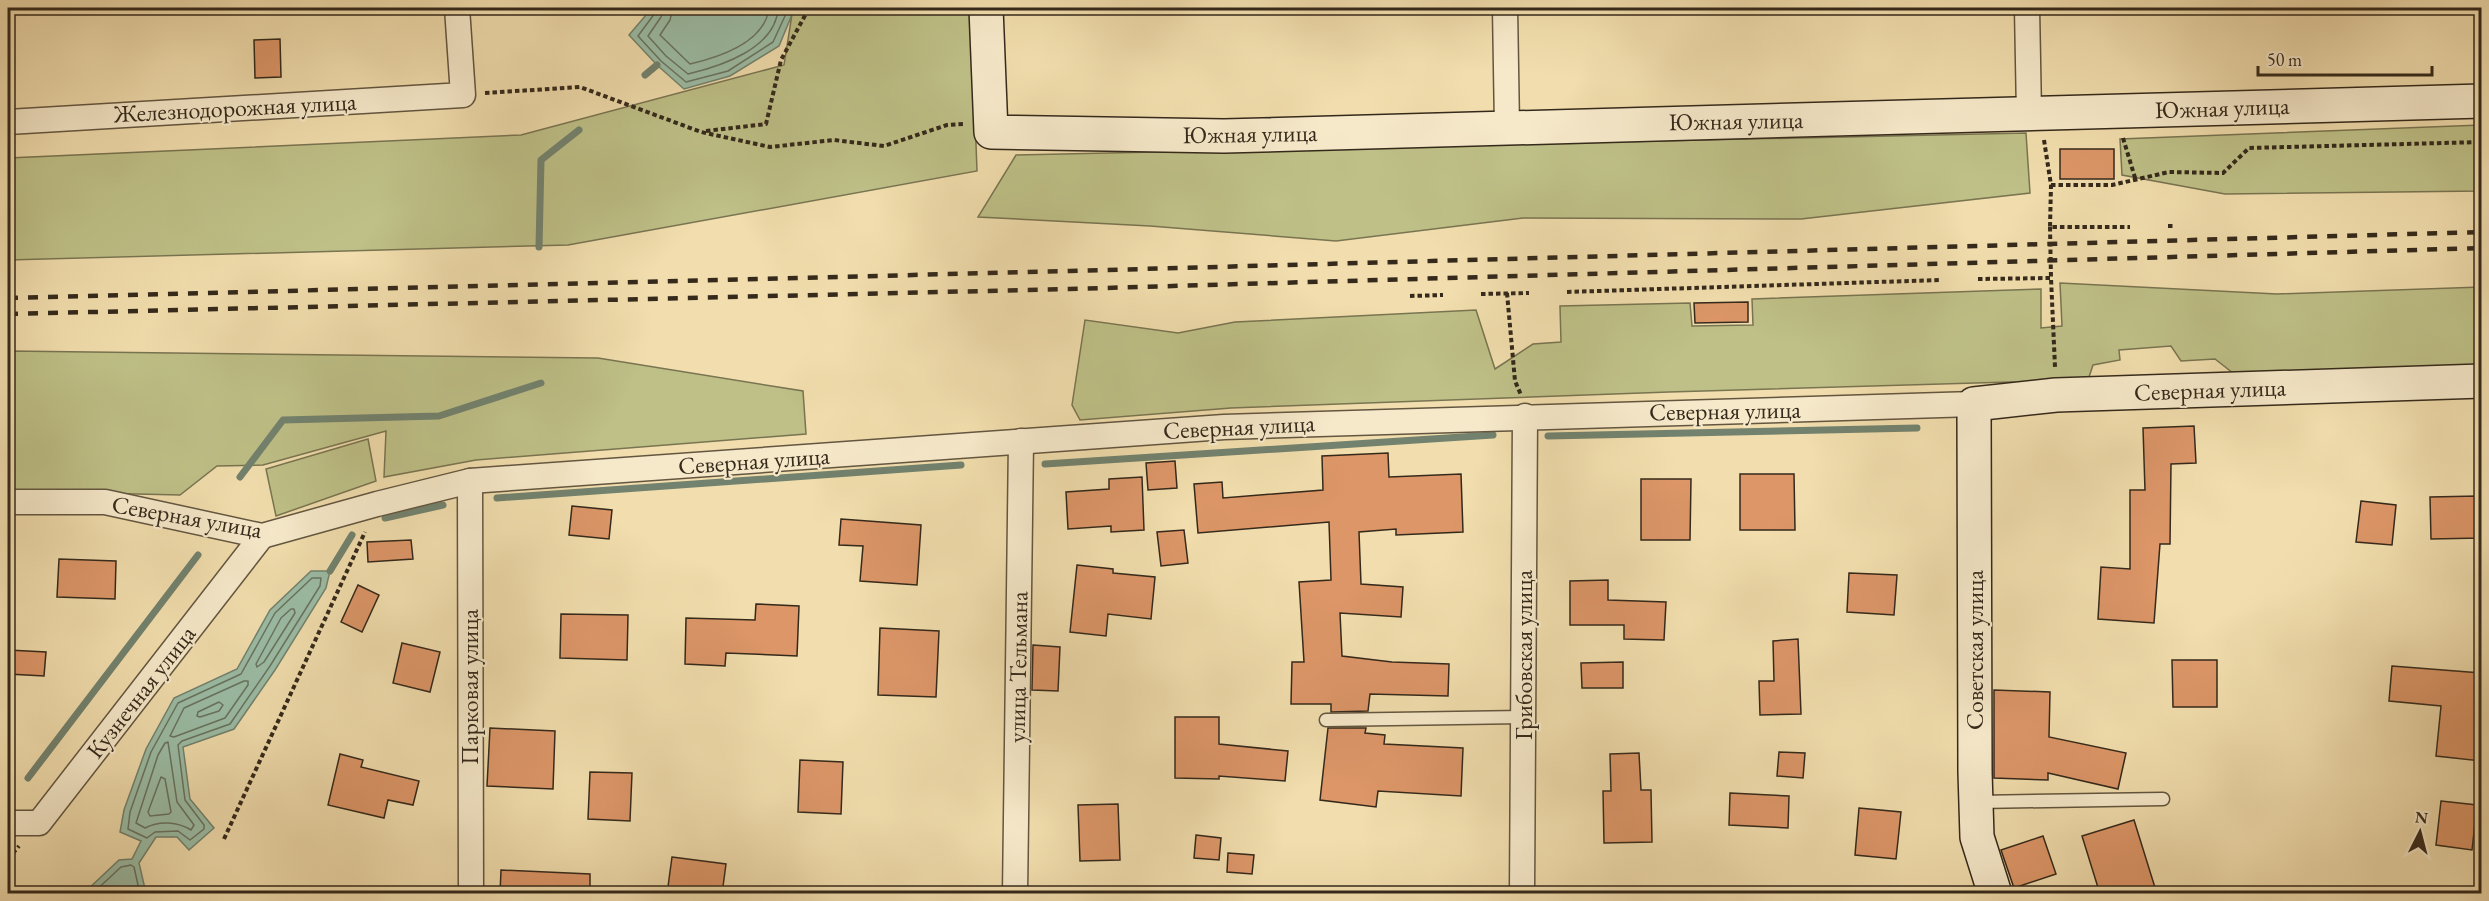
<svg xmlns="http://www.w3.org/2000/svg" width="2489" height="901" viewBox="0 0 2489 901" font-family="'EB Garamond',serif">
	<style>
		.green { fill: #bec087; stroke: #797451; stroke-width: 1.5 }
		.water { fill: #9bbda6; stroke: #72826e; stroke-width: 1.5 }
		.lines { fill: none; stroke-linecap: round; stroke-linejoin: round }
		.shore { stroke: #687360; stroke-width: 1.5 }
		.stream { stroke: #72826e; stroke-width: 7 }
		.building { fill: #dc9668; stroke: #34291b; stroke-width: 1.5 }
		.lane-casing { stroke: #635640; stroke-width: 15 }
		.street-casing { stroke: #635640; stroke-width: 27 }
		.secondary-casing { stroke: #34291b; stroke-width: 36 }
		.path { stroke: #34291b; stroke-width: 4; stroke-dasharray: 4.5 3; stroke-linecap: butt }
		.lane { stroke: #f6e9ca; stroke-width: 12 }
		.street { stroke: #f6e9ca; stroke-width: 24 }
		.secondary { stroke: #f6e9ca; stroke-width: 33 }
		.rail { stroke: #34291b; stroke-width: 4.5; stroke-dasharray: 10 10; stroke-linecap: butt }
		.path-bridge { stroke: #34291b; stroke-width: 4; stroke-dasharray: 4.5 3; stroke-linecap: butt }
		.labels { text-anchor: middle; stroke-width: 4.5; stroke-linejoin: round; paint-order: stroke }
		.street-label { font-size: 24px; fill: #34291b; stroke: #f6e9ca }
	</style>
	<rect width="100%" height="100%" fill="#f1ddad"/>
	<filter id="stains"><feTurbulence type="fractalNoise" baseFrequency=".00333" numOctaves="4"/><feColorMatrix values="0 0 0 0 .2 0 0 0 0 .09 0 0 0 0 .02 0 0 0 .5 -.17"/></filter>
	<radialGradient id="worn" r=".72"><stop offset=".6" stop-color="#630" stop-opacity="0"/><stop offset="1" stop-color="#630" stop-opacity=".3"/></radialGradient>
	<g class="green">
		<path d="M 793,8 L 971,8 L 977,171 L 568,245 L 8,260 L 8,158 L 521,135 L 784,65 Z"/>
		<path d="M 2481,125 L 2481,191 L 2225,194 L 2122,175 L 2120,139 Z"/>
		<path d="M 2026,133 L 2030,193 L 1801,219 L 1523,218 L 1336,241 L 1150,226 L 978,217 L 1016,155 Z"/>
		<path d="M 2060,283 L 2277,294 L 2481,287 L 2481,374 L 2238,377 L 2215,359 L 2181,361 L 2171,346 L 2119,350 L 2120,360 L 2093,365 L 2086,386 L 2010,382 L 1669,392 L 1231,408 L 1080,420 L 1072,405 L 1085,320 L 1178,333 L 1235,322 L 1476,310 L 1495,369 L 1533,344 L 1561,342 L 1560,306 L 1690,303 L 1692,326 L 1753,325 L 1752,299 L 2041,289 L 2041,328 L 2062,326 Z"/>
		<path d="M 8,351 L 598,358 L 803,391 L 806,434 L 476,460 L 384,477 L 386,431 L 263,465 L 217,466 L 180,495 L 8,491 Z"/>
		<path d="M 368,439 L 376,481 L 276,516 L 266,469 Z"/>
	</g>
	<g class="water">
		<path d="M 652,8 L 792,8 L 791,17 L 779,46 L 730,76 L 684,89 L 657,65 L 629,35 Z"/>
		<path d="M 311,571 L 330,571 L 326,588 L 275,670 L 234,729 L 183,747 L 190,799 L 214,828 L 189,850 L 177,837 L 156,837 L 139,863 L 146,893 L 60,893 L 85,892 L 119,860 L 132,859 L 141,841 L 120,832 L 124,810 L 146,749 L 174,698 L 237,669 L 270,610 Z"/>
	</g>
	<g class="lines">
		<g class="shore">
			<path d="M 656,8 L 655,13 L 638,36 L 661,61 L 686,82 L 728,71 L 773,42 L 785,16 L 786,8"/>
			<path d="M 664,8 L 661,17 L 648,36 L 666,56 L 688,74 C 722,66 776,48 778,8"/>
			<path d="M 673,8 L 670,20 L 660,35 L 690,64 C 720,57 765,42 769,8"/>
			<path d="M 312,578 L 321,578 L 320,586 L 270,666 L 230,724 L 182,741 L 178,745 L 185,800 L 204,825 L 204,829 L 190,840 L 178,831 L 155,832 L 147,838 L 128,829 L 130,812 L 151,752 L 178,703 L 241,674 L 275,613 Z"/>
			<path d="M 291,609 L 294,609 L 295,613 L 264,662 L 257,667 L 256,664 L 281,618 Z"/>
			<path d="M 244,681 L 248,681 L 248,685 L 225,718 L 174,737 L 170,736 L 184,708 Z"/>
			<path d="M 219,702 L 223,705 L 219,711 L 200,717 L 197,716 L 198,712 Z"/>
			<path d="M 168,742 L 177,802 L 194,825 L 191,830 C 178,822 160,820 145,828 L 136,823 L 158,755 L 165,743 Z"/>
			<path d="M 161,777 L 165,779 L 171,812 L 169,814 L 150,816 L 148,812 Z"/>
			<path d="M 92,894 L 121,867 L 131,865 L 134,867 L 140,894"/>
		</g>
		<g class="stream">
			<path d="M 645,75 L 657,65"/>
			<path d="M 539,247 L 541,160 L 579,130"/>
			<path d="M 1548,436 L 1917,428"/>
			<path d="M 1045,464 L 1493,435"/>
			<path d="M 240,477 L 283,420 L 439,416 L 541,383"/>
			<path d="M 497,498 L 961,465"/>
			<path d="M 385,518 L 443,505"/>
			<path d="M 330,571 L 352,535"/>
			<path d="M 28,778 L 198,555"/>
		</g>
	</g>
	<g class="building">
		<path d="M 280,39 L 281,77 L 255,78 L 254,40 Z"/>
		<rect x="2060" y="149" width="54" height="30"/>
		<path d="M 1748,302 L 1748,322 L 1695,323 L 1694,303 Z"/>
		<path d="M 2194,426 L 2196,463 L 2171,464 L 2170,544 L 2160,544 L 2154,623 L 2098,619 L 2101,567 L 2130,569 L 2130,490 L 2145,490 L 2143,428 Z"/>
		<path d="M 1388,453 L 1389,477 L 1461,474 L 1463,532 L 1396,535 L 1396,529 L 1359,532 L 1361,584 L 1403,587 L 1401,617 L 1340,613 L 1342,656 L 1392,662 L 1449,664 L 1448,696 L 1370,694 L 1368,711 L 1331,712 L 1331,704 L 1291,704 L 1292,662 L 1304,662 L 1299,582 L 1331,580 L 1329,522 L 1198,533 L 1194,484 L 1222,482 L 1223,498 L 1323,490 L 1322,456 Z"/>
		<path d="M 1175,461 L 1177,488 L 1148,490 L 1146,463 Z"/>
		<path d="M 1740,474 L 1794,474 L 1795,530 L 1740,530 Z"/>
		<path d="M 1142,477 L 1144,530 L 1111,532 L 1111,526 L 1068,529 L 1066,492 L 1109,489 L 1109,479 Z"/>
		<path d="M 1641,479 L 1691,479 L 1690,540 L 1641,540 Z"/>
		<path d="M 2478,496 L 2478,508 L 2481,508 L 2481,538 L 2431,539 L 2430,497 Z"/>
		<path d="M 2361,501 L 2396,505 L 2392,545 L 2356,542 Z"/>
		<path d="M 572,506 L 612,510 L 609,539 L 569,535 Z"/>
		<path d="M 841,519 L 921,525 L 917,585 L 860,581 L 863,546 L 839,545 Z"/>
		<path d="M 1184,530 L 1188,563 L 1161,566 L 1157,532 Z"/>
		<path d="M 411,540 L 413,559 L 368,562 L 367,542 Z"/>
		<path d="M 59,559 L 116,561 L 115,599 L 57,597 Z"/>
		<path d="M 1077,565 L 1113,569 L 1113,573 L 1155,577 L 1151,619 L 1108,614 L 1106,636 L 1070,632 Z"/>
		<path d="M 1849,573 L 1897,575 L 1894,615 L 1847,612 Z"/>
		<path d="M 1608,580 L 1608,600 L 1666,602 L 1664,640 L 1624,639 L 1624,625 L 1570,625 L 1570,581 Z"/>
		<path d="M 358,585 L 379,595 L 362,632 L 341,622 Z"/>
		<path d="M 756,604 L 799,606 L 797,656 L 726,653 L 725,666 L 685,664 L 686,618 L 755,620 Z"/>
		<path d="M 561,614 L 628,615 L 627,660 L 560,658 Z"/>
		<path d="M 880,628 L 939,631 L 936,697 L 878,695 Z"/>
		<path d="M 1798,639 L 1801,714 L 1760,715 L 1759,681 L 1774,681 L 1773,641 Z"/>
		<path d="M 402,643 L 440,652 L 430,692 L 393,683 Z"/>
		<path d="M 1033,645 L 1060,647 L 1058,691 L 1032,690 Z"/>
		<path d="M 8,650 L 46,652 L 44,676 L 8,674 Z"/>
		<path d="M 2172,660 L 2217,660 L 2217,707 L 2173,707 Z"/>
		<path d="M 1623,662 L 1623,688 L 1582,688 L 1581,663 Z"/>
		<path d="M 2392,666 L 2481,673 L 2481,761 L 2436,756 L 2441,706 L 2389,701 Z"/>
		<path d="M 1994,690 L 2050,692 L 2049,737 L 2126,753 L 2118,789 L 2048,773 L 2048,780 L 1994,778 Z"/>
		<path d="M 1175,717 L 1219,717 L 1219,744 L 1288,751 L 1285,781 L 1219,776 L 1219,779 L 1175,778 Z"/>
		<path d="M 490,728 L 555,731 L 553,789 L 487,786 Z"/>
		<path d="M 1328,728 L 1366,728 L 1365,733 L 1385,735 L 1384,744 L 1463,748 L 1461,796 L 1378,791 L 1376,807 L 1320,800 Z"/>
		<path d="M 1779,752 L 1805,753 L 1803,778 L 1777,776 Z"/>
		<path d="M 1639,753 L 1641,790 L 1651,790 L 1652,842 L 1604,843 L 1603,791 L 1611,791 L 1610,754 Z"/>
		<path d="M 340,754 L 363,760 L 361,767 L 419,781 L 413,805 L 388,800 L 384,818 L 328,805 Z"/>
		<path d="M 800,760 L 843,762 L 841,814 L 798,812 Z"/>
		<path d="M 590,772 L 632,773 L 630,821 L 588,819 Z"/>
		<path d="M 1730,793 L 1789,796 L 1788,828 L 1729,825 Z"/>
		<path d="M 2441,801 L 2477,805 L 2472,850 L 2436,845 Z"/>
		<path d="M 1118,804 L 1120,860 L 1080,861 L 1078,805 Z"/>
		<path d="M 1859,808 L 1901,812 L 1896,859 L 1855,855 Z"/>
		<path d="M 2134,820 L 2157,894 L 2100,894 L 2082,836 Z"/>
		<path d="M 1196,835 L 1221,838 L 1219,860 L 1194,858 Z"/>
		<path d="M 2043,836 L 2056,874 L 2014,888 L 2001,850 Z"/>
		<path d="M 1228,853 L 1254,855 L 1252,874 L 1227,872 Z"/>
		<path d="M 672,857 L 726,864 L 722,894 L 667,894 Z"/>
		<path d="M 501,870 L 590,874 L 590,894 L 500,894 Z"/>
	</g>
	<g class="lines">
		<g class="lane-casing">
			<g id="lane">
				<path d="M 1326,720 L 1523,717"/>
				<path d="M 1978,802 L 2163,799"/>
			</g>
		</g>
		<g class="street-casing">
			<g id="street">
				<path d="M 1505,8 L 1507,127"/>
				<path d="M 2027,8 L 2029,114"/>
				<path d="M 8,122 L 463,95 L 457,8"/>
				<path d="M 470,481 L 471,894"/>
				<path d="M 8,502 L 105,502 L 262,536 L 377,504 L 470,481 L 1224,427 L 1974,404"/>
				<path d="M 8,823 L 39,823 L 262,536"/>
				<path d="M 1015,894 L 1021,441"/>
				<path d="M 1522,894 L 1525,416"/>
			</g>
		</g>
		<g class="secondary-casing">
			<g id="secondary">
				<path d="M 986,8 L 991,132 L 1224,136 L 2482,101"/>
				<path d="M 1995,894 L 1977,837 L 1975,772 L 1974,404 L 2056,395 L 2482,381"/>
			</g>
		</g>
		<g class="path">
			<path d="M 485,93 L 580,87 L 701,132 L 770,147 L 834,140 L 884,146 L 947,125 L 964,124"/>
			<path d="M 706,131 L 766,124 L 781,60 L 809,8"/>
			<path d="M 2123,138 L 2136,181"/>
			<path d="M 2044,140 L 2051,185 L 2050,227 L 2130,227"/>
			<path d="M 2051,185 L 2112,185 L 2169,172 L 2223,173 L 2249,148 L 2482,142"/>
			<path d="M 2168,226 L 2174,226"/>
			<path d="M 1978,279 L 2051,278 L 2055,367"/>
			<path d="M 1567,292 L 1940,280"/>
			<path d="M 1507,293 L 1515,381 L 1521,395"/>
			<path d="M 1481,294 L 1529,293"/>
			<path d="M 1410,296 L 1443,295"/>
			<path d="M 224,839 L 365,532"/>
			<path d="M 8,859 L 19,846"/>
		</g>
		<use href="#lane" class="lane"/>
		<use href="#street" class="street"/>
		<use href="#secondary" class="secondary"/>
		<g class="rail">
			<path d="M 8,298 L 1070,271 L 2482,232"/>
			<path d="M 8,314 L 1069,289 L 2482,248"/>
		</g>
		<path class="path-bridge" d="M 2050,227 L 2051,278"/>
	</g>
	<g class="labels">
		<g class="street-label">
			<text transform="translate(235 108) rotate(-3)" y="8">Железнодорожная улица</text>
			<text transform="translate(2222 108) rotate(-2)" y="8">Южная улица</text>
			<text transform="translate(1736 121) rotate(-1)" y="8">Южная улица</text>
			<text transform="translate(1250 134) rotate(-1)" y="8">Южная улица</text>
			<text transform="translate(2210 390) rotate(-2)" y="8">Северная улица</text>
			<text transform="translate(1725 411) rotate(-1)" y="8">Северная улица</text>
			<text transform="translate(1239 427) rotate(-3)" y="8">Северная улица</text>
			<text transform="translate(754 461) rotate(-4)" y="8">Северная улица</text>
			<text transform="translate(187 517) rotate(10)" y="8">Северная улица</text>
			<text transform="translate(1975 650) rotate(-90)" y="8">Советская улица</text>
			<text transform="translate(1524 655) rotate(-90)" y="8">Грибовская улица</text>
			<text transform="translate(1018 667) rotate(-89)" y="8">улица Тельмана</text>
			<text transform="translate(470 687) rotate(-90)" y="8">Парковая улица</text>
			<text transform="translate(141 692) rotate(-52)" y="8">Кузнечная улица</text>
		</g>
	</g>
	<rect width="2489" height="901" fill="none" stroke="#f1ddad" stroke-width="30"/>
	<rect x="9" y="9" width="2471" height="883" fill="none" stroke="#34291b" stroke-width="3"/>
	<rect x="15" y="15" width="2459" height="871" fill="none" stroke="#34291b" stroke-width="1.5"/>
	<g transform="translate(2420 832) rotate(6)" stroke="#f6e9ca" stroke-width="4.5" paint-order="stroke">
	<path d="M0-4.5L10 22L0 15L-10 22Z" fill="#34291b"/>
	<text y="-9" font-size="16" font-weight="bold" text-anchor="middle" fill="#34291b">N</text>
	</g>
	<path d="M2258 66v9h174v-9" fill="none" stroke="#34291b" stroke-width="3"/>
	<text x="2267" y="66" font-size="18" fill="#34291b" stroke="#f6e9ca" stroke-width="4.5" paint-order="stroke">50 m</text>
	<rect width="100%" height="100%" filter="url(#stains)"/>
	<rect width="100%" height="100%" fill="url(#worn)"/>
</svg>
